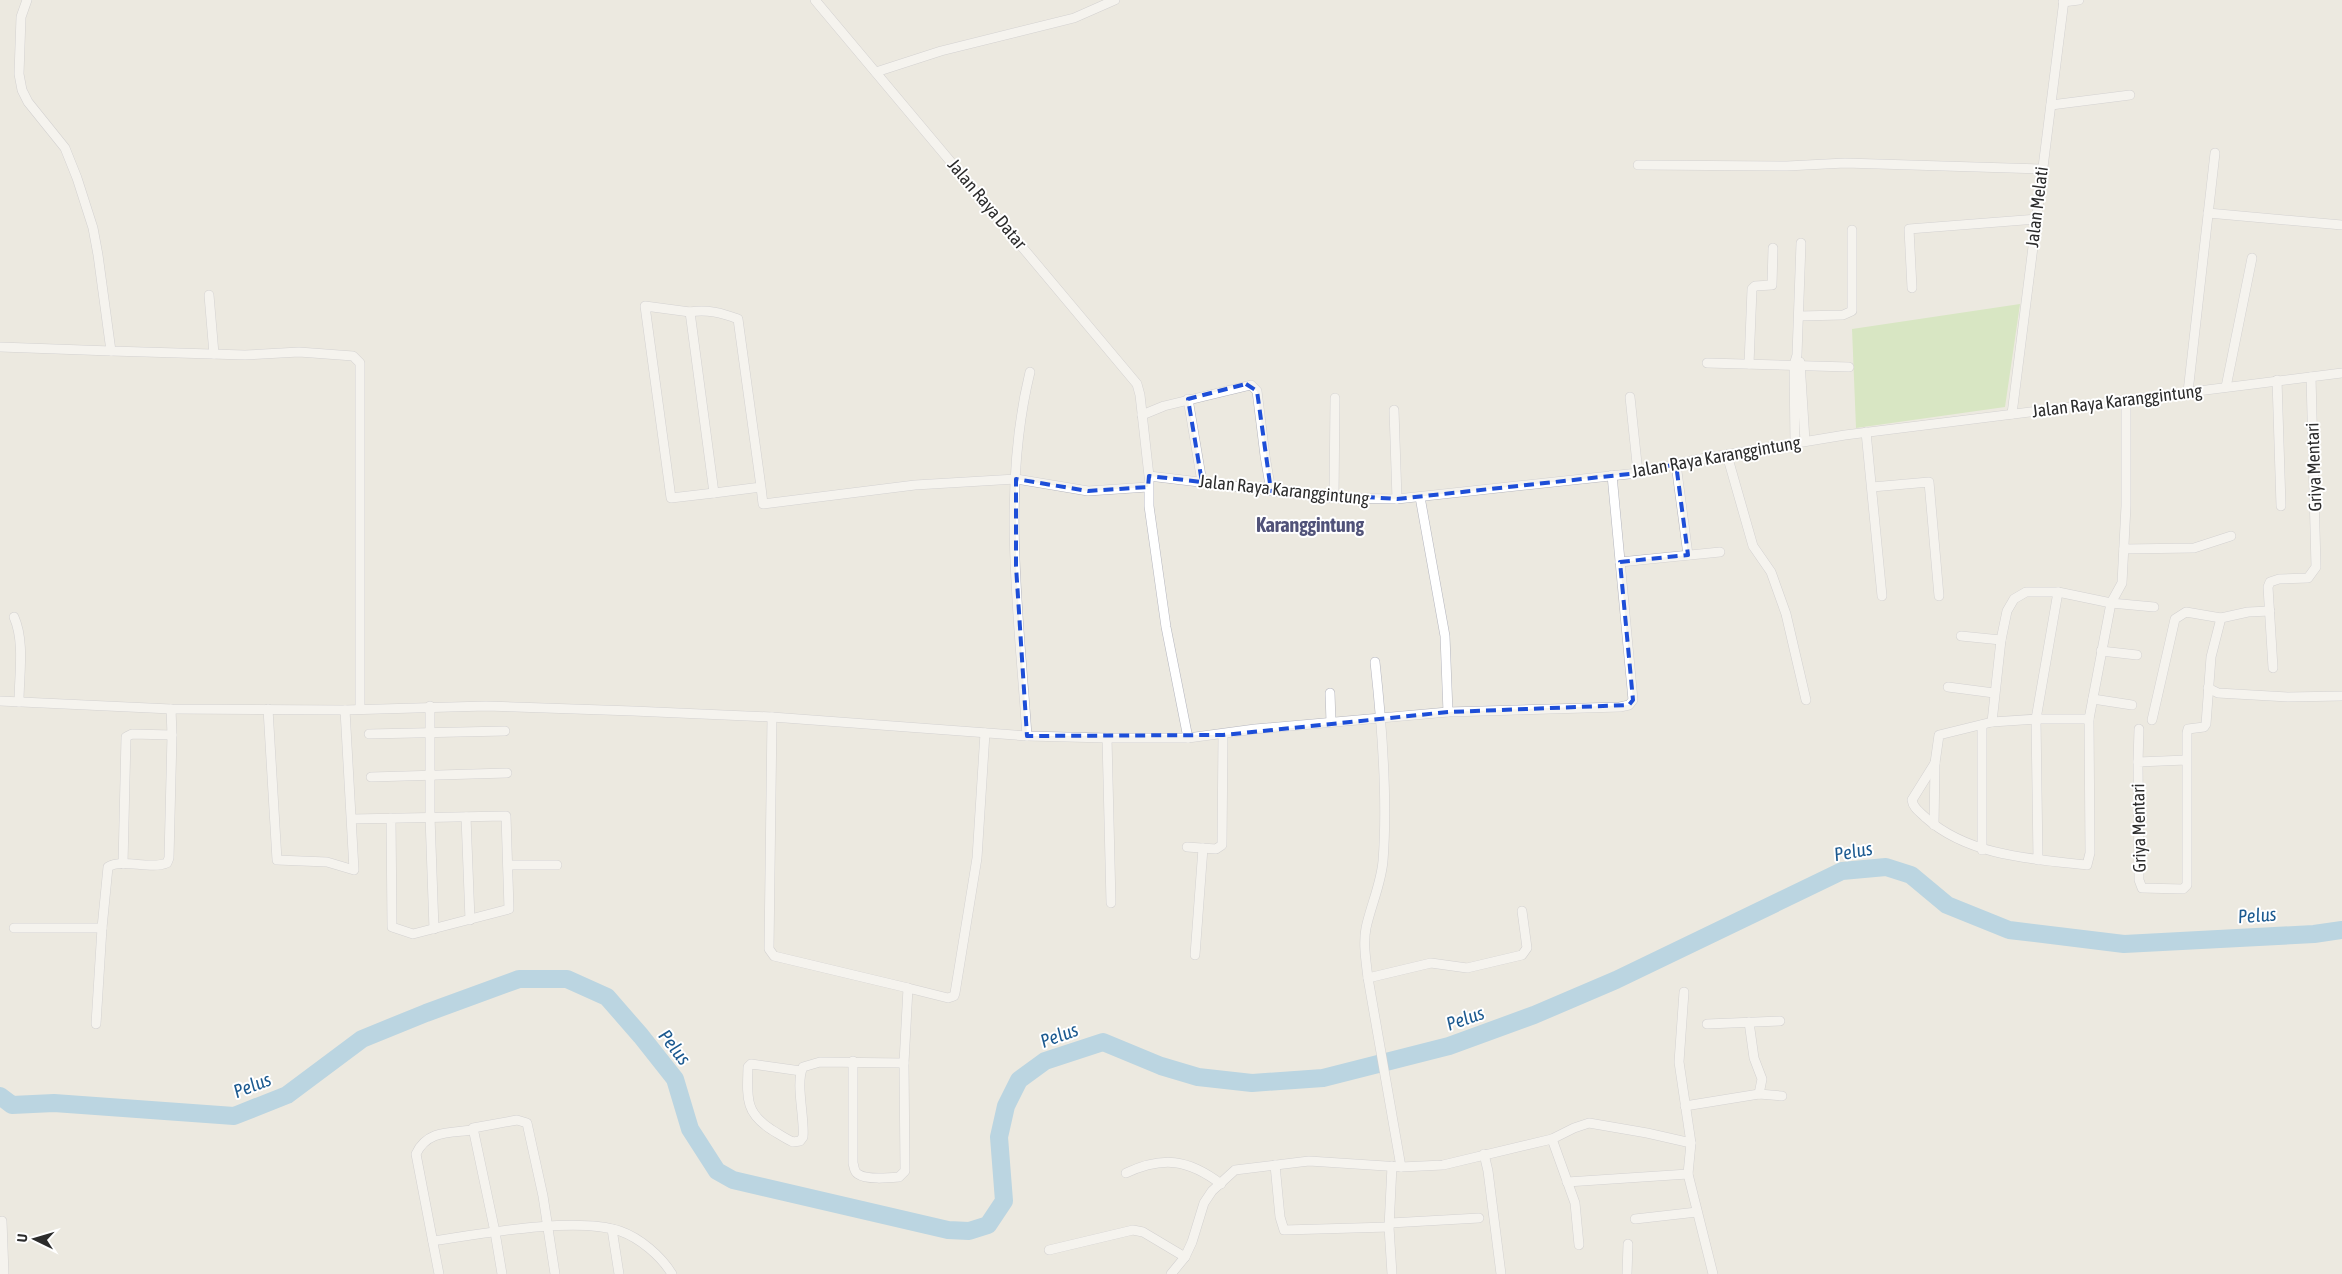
<svg xmlns="http://www.w3.org/2000/svg" width="2342" height="1274" viewBox="0 0 2342 1274" font-family="'Asap Condensed',sans-serif">
	<style>
		.pitch { fill: #bee3a0 }
		.lines { fill: none; stroke-linecap: round; stroke-linejoin: round }
		.river { stroke: #7fbce2; stroke-width: 18 }
		.minor-casing { stroke: #b4b5be; stroke-width: 10 }
		.minor { stroke: #fff; stroke-width: 9 }
		.marked { fill: none; stroke: #1d4ed8; stroke-width: 4; stroke-dasharray: 10 6; stroke-linejoin: round }
		.labels { text-anchor: middle; stroke-width: 4; stroke-linejoin: round; paint-order: stroke }
		.street-label { font-size: 18px; fill: #2c2c2c; stroke: #fff }
		.water-label { font-size: 19px; font-style: italic; fill: #1c5a90; stroke: #fff }
		.quarter-label { font-size: 20px; font-weight: bold; fill: #515379; stroke: #fff }
	</style>
	<rect width="100%" height="100%" fill="#ece9e0"/>
	<path class="pitch" d="M 2020,304 L 2005,407 L 1856,428 L 1852,329 Z"/>
	<g class="lines">
		<path class="river" d="M 0,1096 L 12,1105 L 54,1103 L 234,1116 L 287,1095 L 362,1039 L 426,1013 L 519,979 L 567,979 L 607,997 L 641,1036 L 675,1079 L 690,1129 L 717,1171 L 733,1180 L 948,1230 L 969,1231 L 988,1225 L 1004,1201 L 999,1137 L 1006,1106 L 1019,1080 L 1045,1061 L 1103,1042 L 1161,1066 L 1198,1077 L 1252,1083 L 1323,1078 L 1449,1046 L 1534,1015 L 1616,980 L 1842,871 L 1886,867 L 1911,875 L 1947,905 L 2009,930 L 2124,944 L 2314,934 L 2342,930"/>
		<g class="minor-casing">
			<g id="minor">
				<path d="M 27,0 L 21,17 L 19,74 L 22,90 L 28,102 L 65,148 L 77,178 L 93,228 L 98,255 L 111,351 L 245,355 L 299,352 L 353,356 L 360,363 L 360,708"/>
				<path d="M 815,0 L 1137,384 L 1140,395 L 1149,476 L 1334,498 L 1397,499 L 1638,473 L 1700,459 L 1845,435 L 2342,373"/>
				<path d="M 2063,2 L 2079,0"/>
				<path d="M 876,72 L 941,51 L 1074,18 L 1115,0"/>
				<path d="M 2051,105 L 2130,95"/>
				<path d="M 1638,165 L 1787,166 L 1845,163 L 2042,169"/>
				<path d="M 2208,213 L 2342,225"/>
				<path d="M 1912,288 L 1909,229 L 2036,219"/>
				<path d="M 209,295 L 214,354"/>
				<path d="M 690,312 L 645,306 L 671,498 L 714,493"/>
				<path d="M 1799,316 L 1843,315 L 1852,311 L 1852,230"/>
				<path d="M 0,347 L 111,351"/>
				<path d="M 1800,362 L 1805,441"/>
				<path d="M 1707,363 L 1849,367"/>
				<path d="M 1749,364 L 1752,289 L 1755,286 L 1772,285 L 1773,248"/>
				<path d="M 2277,380 L 2281,506"/>
				<path d="M 2226,387 L 2252,258"/>
				<path d="M 2188,392 L 2215,153"/>
				<path d="M 1630,397 L 1638,473"/>
				<path d="M 1188,399 L 1202,482"/>
				<path d="M 1394,410 L 1397,499"/>
				<path d="M 2012,414 L 2064,0"/>
				<path d="M 1142,415 L 1164,406 L 1251,385 L 1257,391 L 1265,456 L 1271,491"/>
				<path d="M 1866,432 L 1882,596"/>
				<path d="M 1795,443 L 1794,365 L 1797,355 L 1801,243"/>
				<path d="M 1727,455 L 1753,546 L 1771,572 L 1786,614 L 1806,700"/>
				<path d="M 1676,464 L 1688,555"/>
				<path d="M 1149,481 L 1149,506 L 1166,627 L 1188,738"/>
				<path d="M 761,487 L 714,493 L 690,312 C 707,309 722,313 738,319 L 761,487 L 763,504 L 915,485 L 1016,479 L 1088,491 L 1148,487"/>
				<path d="M 1872,487 L 1929,482 L 1939,596"/>
				<path d="M 1420,497 L 1445,636 L 1448,712"/>
				<path d="M 1334,498 L 1335,398"/>
				<path d="M 2124,549 L 2194,548 L 2231,536"/>
				<path d="M 1620,562 L 1720,552"/>
				<path d="M 14,617 C 25,642 19,675 19,702"/>
				<path d="M 1961,636 L 2001,640"/>
				<path d="M 2101,651 L 2137,655"/>
				<path d="M 1375,662 C 1382,725 1388,797 1383,861 C 1381,884 1371,905 1366,928 C 1363,944 1366,961 1368,978 L 1401,1167"/>
				<path d="M 2273,668 L 2268,587 L 2270,582 L 2279,579 L 2308,578 L 2316,567 L 2311,377"/>
				<path d="M 1948,687 L 1994,693"/>
				<path d="M 2208,688 L 2218,693 L 2288,697 L 2342,696"/>
				<path d="M 1330,693 L 1331,722"/>
				<path d="M 2093,699 L 2132,705"/>
				<path d="M 0,701 L 171,709 L 345,710 L 486,706 L 633,711 L 772,717 L 1027,736 L 1107,738 L 1188,738 L 1255,729 L 1448,712 L 1620,707 L 1629,705 L 1633,700 L 1612,475"/>
				<path d="M 430,706 L 430,817 L 434,929"/>
				<path d="M 268,709 L 277,860 L 327,862 L 354,870 L 345,710"/>
				<path d="M 772,717 L 769,949 L 774,956 L 908,988"/>
				<path d="M 2152,720 L 2175,619 L 2186,612 L 2221,618"/>
				<path d="M 1992,722 L 2001,640 L 2007,611 L 2014,599 L 2026,592 L 2058,592 L 2111,603 L 2154,607"/>
				<path d="M 1982,725 L 1982,850"/>
				<path d="M 369,734 L 505,731"/>
				<path d="M 1027,736 C 1019,616 1001,490 1030,372"/>
				<path d="M 1107,738 L 1111,903"/>
				<path d="M 2186,760 L 2138,762 L 2139,880 L 2142,888 L 2183,889 L 2187,885 L 2187,733 L 2188,729 L 2204,727 L 2206,724 L 2211,657 L 2221,618 L 2248,612 L 2270,611"/>
				<path d="M 2138,762 L 2139,729"/>
				<path d="M 1935,763 L 1912,800 C 1913,808 1920,812 1926,818 C 1969,856 2032,859 2087,865 L 2090,853 L 2089,719 L 2111,603 L 2122,583 L 2126,506 L 2126,400"/>
				<path d="M 371,777 L 507,773"/>
				<path d="M 466,817 L 470,920"/>
				<path d="M 352,819 L 506,816 L 509,909 L 413,934 L 392,927 L 391,818"/>
				<path d="M 1934,825 L 1935,763 L 1939,735 L 1992,722 L 2036,719 L 2089,719"/>
				<path d="M 1187,847 L 1216,849 L 1222,845 L 1223,735"/>
				<path d="M 2038,860 L 2036,719 L 2058,592"/>
				<path d="M 123,864 L 126,737 L 132,734 L 172,735"/>
				<path d="M 508,865 L 557,865"/>
				<path d="M 14,928 L 102,928 L 108,867 C 122,858 150,870 167,863 L 169,858 L 172,735 L 171,709"/>
				<path d="M 1195,955 L 1203,848"/>
				<path d="M 1368,978 L 1431,963 L 1467,968 L 1522,955 L 1527,948 L 1522,911"/>
				<path d="M 1684,992 L 1679,1062 L 1691,1143 L 1688,1174 L 1713,1274"/>
				<path d="M 1749,1022 L 1754,1058 L 1762,1079 L 1759,1094"/>
				<path d="M 96,1024 L 102,928"/>
				<path d="M 1707,1024 L 1780,1021"/>
				<path d="M 853,1061 L 853,1163 C 854,1166 854,1172 858,1174 C 866,1180 888,1178 899,1177 L 905,1171 L 904,1063 L 908,988 L 948,998 L 954,996 L 955,993 L 977,858 L 985,733"/>
				<path d="M 801,1071 L 751,1064 L 748,1067 C 747,1098 745,1113 772,1130 C 779,1134 786,1139 793,1142 L 800,1141 L 803,1137 C 805,1118 795,1083 803,1067 L 820,1062 L 904,1063"/>
				<path d="M 1685,1106 L 1759,1094 L 1782,1096"/>
				<path d="M 1552,1139 L 1575,1203 L 1579,1245"/>
				<path d="M 1484,1154 L 1488,1171 L 1501,1274"/>
				<path d="M 1275,1165 L 1280,1217 L 1284,1230 L 1389,1227"/>
				<path d="M 1392,1166 L 1389,1227 L 1392,1274"/>
				<path d="M 1126,1173 C 1163,1156 1188,1159 1221,1184"/>
				<path d="M 1567,1182 L 1688,1174"/>
				<path d="M 1635,1219 L 1697,1212"/>
				<path d="M 2,1221 L 4,1274"/>
				<path d="M 1390,1223 L 1479,1218"/>
				<path d="M 612,1229 L 619,1274"/>
				<path d="M 433,1241 C 480,1234 576,1216 620,1231 C 640,1238 661,1256 672,1274"/>
				<path d="M 1049,1250 L 1133,1230 L 1143,1232 L 1185,1257"/>
				<path d="M 439,1274 L 416,1154 C 427,1130 450,1133 473,1130"/>
				<path d="M 502,1274 L 495,1232 L 473,1128 L 517,1120 L 527,1123 L 543,1196 L 555,1274"/>
				<path d="M 1171,1274 L 1185,1257 L 1192,1242 L 1204,1203 L 1212,1191 L 1235,1170 L 1309,1161 L 1401,1167 L 1443,1165 L 1552,1139 L 1574,1128 L 1589,1123 L 1647,1133 L 1691,1143"/>
				<path d="M 1627,1274 L 1628,1244"/>
			</g>
		</g>
		<use href="#minor" class="minor"/>
	</g>
	<path d="M0 0H2342V1274H0ZM 1246,384 L 1257,391 L 1271,491 L 1397,499 L 1638,473 L 1676,464 L 1688,555 L 1620,562 L 1633,700 L 1629,705 L 1448,712 L 1223,735 L 1027,736 L 1016,566 L 1016,479 L 1088,491 L 1148,487 L 1149,476 L 1202,482 L 1188,399 Z" fill="#ece9e0" fill-opacity=".55" fill-rule="evenodd"/>
	<path class="marked" d="M 1246,384 L 1257,391 L 1271,491 L 1397,499 L 1638,473 L 1676,464 L 1688,555 L 1620,562 L 1633,700 L 1629,705 L 1448,712 L 1223,735 L 1027,736 L 1016,566 L 1016,479 L 1088,491 L 1148,487 L 1149,476 L 1202,482 L 1188,399 Z"/>
	<g class="labels">
		<g class="street-label">
			<text transform="translate(987 204) rotate(50)" y="6">Jalan Raya Datar</text>
			<text transform="translate(2037 207) rotate(-83)" y="6">Jalan Melati</text>
			<text transform="translate(2117 401) rotate(-7)" y="6">Jalan Raya Karanggintung</text>
			<text transform="translate(1716 457) rotate(-10)" y="6">Jalan Raya Karanggintung</text>
			<text transform="translate(2314 467) rotate(-92)" y="6">Griya Mentari</text>
			<text transform="translate(1284 490) rotate(6)" y="6">Jalan Raya Karanggintung</text>
			<text transform="translate(2139 828) rotate(-91)" y="6">Griya Mentari</text>
		</g>
		<g class="water-label">
			<text transform="translate(1853 851) rotate(-10)" y="7">Pelus</text>
			<text transform="translate(2257 915) rotate(-4)" y="7">Pelus</text>
			<text transform="translate(1465 1018) rotate(-19)" y="7">Pelus</text>
			<text transform="translate(1059 1035) rotate(-20)" y="7">Pelus</text>
			<text transform="translate(675 1047) rotate(52)" y="7">Pelus</text>
			<text transform="translate(252 1085) rotate(-21)" y="7">Pelus</text>
		</g>
		<g class="quarter-label">
			<text x="1310" y="532">Karanggintung</text>
		</g>
	</g>
	<g transform="translate(35 1239) rotate(275)" stroke="#ffffff" stroke-width="4" paint-order="stroke">
	<path d="M0-4L9 19L0 12L-9 19Z" fill="#2c2c2c"/>
	<text y="-8" font-size="14" font-weight="bold" text-anchor="middle" fill="#2c2c2c">U</text>
	</g>
</svg>
